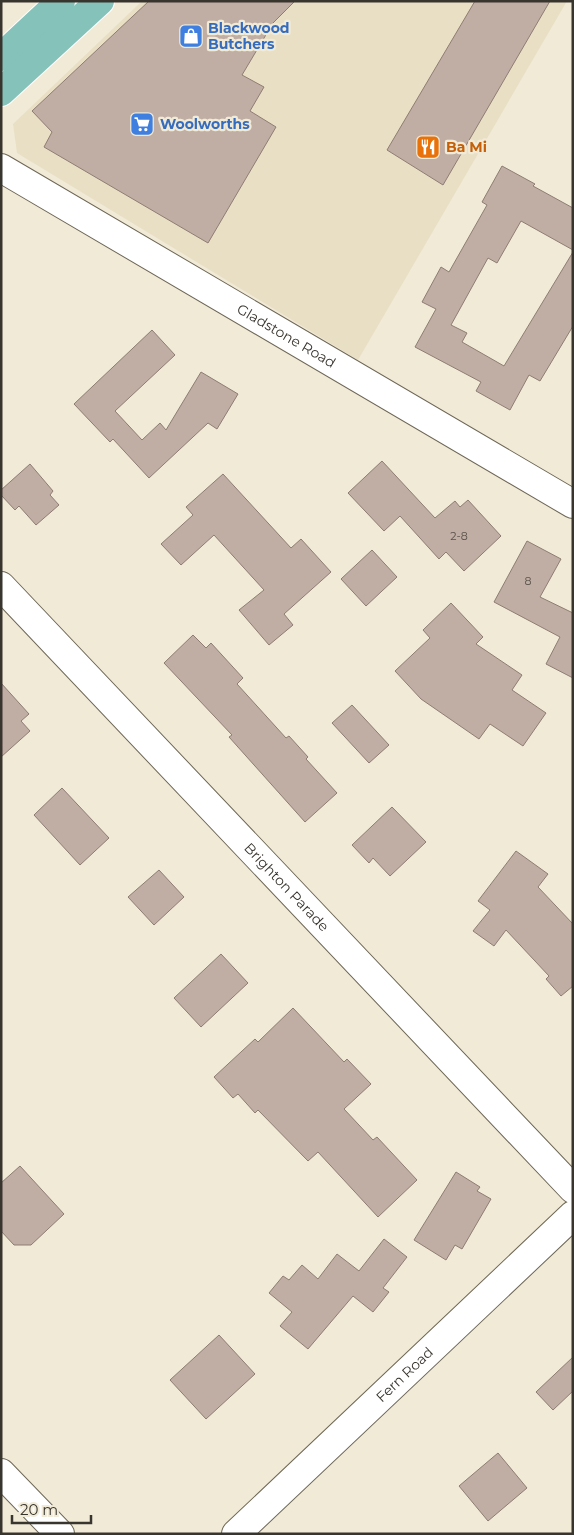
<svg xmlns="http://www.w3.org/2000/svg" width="574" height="1535" viewBox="0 0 574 1535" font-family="Montserrat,sans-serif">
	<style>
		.built { fill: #e9dfc5 }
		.building { fill: #c0ada3; stroke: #8e7d73 }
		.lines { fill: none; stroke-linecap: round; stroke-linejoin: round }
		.minor-casing { stroke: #6e6757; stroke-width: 30 }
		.major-casing { stroke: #fff; stroke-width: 30 }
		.minor { stroke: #fff; stroke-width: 28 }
		.major { stroke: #85c2b9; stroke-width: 28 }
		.labels { text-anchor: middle; stroke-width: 4.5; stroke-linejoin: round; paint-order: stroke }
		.number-label { font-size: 11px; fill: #5a534b }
		.shop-label { font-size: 14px; font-weight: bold; fill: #366cbe; stroke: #f1ead7; text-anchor: start }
		.food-label { font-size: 14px; font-weight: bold; fill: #c56008; stroke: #f1ead7; text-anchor: start }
		.street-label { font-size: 14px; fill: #38352e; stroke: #f1ead7 }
	</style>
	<rect width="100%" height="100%" fill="#f1ead7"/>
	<path class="built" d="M 142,1 L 567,1 L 358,360 L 17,153 L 13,124 Z"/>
	<g class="building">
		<path d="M 149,1 L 295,1 L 273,23 L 242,75 L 264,87 L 250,111 L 276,127 L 208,243 L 44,147 L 52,132 L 32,111 Z"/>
		<path d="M 475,1 L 550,1 L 443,185 L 387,150 Z"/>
		<path d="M 502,166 L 535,184 L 533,186 L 573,208 L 573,250 L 521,221 L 497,263 L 488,258 L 451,325 L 467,333 L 462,342 L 504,366 L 573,252 L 573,326 L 540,381 L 529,375 L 510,410 L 476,391 L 481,382 L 415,347 L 436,309 L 422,302 L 441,267 L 449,272 L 487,205 L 482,202 Z"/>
		<path d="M 152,330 L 175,355 L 115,411 L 142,440 L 160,423 L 166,430 L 201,372 L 238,394 L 217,429 L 208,423 L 149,478 L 113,439 L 110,442 L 74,404 Z"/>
		<path d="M 382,461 L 435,518 L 455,501 L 460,507 L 468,500 L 501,536 L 464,571 L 446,552 L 439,559 L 400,516 L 384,531 L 348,493 Z"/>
		<path d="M 30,464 L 53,491 L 50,495 L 59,505 L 36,525 L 19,506 L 15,510 L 1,495 L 1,490 Z"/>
		<path d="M 223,474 L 291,548 L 301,539 L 331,572 L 284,614 L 293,625 L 269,645 L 239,610 L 264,590 L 214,535 L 181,565 L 161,544 L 193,515 L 186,507 Z"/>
		<path d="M 527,541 L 561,559 L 540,597 L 573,613 L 573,678 L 546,664 L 560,637 L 494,602 Z"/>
		<path d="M 372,550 L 397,577 L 366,606 L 341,579 Z"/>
		<path d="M 451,603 L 483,637 L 476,644 L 522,675 L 512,690 L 546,713 L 523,746 L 490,724 L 479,739 L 421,699 L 395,671 L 430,638 L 423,630 Z"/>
		<path d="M 193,635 L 206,648 L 211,643 L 243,678 L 237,684 L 286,738 L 289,736 L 308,757 L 306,759 L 337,793 L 305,822 L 229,737 L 232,735 L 164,663 Z"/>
		<path d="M 1,683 L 29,714 L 21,721 L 30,731 L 1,757 Z"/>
		<path d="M 352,705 L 389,745 L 369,763 L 332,723 Z"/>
		<path d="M 62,788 L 109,838 L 80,865 L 34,815 Z"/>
		<path d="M 392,807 L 426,842 L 390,876 L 373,858 L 369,863 L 352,845 Z"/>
		<path d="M 516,851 L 548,874 L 538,887 L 573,924 L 573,986 L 561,996 L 546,979 L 549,976 L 506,930 L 494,946 L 473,931 L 490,910 L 478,901 Z"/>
		<path d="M 159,870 L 184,897 L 154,925 L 128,897 Z"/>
		<path d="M 221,954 L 248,983 L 201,1027 L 174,998 Z"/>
		<path d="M 293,1008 L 344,1062 L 347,1059 L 371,1084 L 344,1109 L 373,1140 L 377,1137 L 417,1180 L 378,1217 L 318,1152 L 308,1161 L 258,1110 L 255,1113 L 238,1094 L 233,1098 L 214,1077 L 255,1039 L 258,1042 Z"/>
		<path d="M 20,1166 L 64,1214 L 31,1245 L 14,1245 L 1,1231 L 1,1183 Z"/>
		<path d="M 456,1172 L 480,1187 L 477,1191 L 491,1199 L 462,1249 L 455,1245 L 446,1260 L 414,1240 Z"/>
		<path d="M 384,1239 L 407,1257 L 383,1288 L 389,1292 L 373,1312 L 353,1296 L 308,1349 L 280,1326 L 292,1312 L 269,1293 L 283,1276 L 289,1280 L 302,1265 L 318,1279 L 337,1254 L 359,1271 Z"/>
		<path d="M 219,1335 L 255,1374 L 206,1419 L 170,1380 Z"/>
		<path d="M 573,1357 L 573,1391 L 553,1410 L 536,1392 Z"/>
		<path d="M 498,1453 L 527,1488 L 488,1521 L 459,1486 Z"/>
	</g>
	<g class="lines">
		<g class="minor-casing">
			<g id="minor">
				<path id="s1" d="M 1,168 L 573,504"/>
				<path id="s2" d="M 1,586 L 573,1189"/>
				<path d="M 1,1473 L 60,1534"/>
				<path id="s3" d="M 236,1534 L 573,1215"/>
			</g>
		</g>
		<g class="major-casing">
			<g id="major">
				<path d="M 1,57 L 61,1"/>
				<path d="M 1,92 L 100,1"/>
			</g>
		</g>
		<use href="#minor" class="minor"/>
		<use href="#major" class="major"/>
	</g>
	<defs>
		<g id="shop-square" transform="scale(1.25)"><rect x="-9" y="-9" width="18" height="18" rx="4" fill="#3f7fe0" stroke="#f1ead7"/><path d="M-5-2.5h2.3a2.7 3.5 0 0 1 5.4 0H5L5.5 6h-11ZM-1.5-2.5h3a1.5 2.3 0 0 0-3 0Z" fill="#fff"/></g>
		<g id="supermarket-square" transform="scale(1.25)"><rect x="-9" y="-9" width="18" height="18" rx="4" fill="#3f7fe0" stroke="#f1ead7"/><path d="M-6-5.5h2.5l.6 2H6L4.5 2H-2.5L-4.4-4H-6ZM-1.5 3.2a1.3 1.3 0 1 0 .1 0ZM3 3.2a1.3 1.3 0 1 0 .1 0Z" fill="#fff"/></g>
		<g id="restaurant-square" transform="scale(1.25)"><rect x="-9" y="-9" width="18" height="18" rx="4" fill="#e8710a" stroke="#f1ead7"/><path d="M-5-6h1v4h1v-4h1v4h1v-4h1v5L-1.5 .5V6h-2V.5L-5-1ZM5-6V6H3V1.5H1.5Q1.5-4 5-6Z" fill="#fff"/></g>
	</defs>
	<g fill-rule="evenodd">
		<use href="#shop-square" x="191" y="36"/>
		<use href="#supermarket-square" x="142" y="124"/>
		<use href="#restaurant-square" x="428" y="147"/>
	</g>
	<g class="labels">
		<g class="number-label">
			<text x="459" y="540">2-8</text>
			<text x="528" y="585">8</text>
		</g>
		<g class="shop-label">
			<text x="208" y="33">Blackwood<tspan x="208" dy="16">Butchers</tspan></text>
			<text x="160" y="129">Woolworths</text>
		</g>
		<g class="food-label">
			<text x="446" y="152">Ba Mi</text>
		</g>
		<g class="street-label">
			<text dy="5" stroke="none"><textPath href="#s1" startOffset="331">Gladstone Road</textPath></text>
			<text dy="5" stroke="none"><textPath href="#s2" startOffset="415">Brighton Parade</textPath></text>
			<text dy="5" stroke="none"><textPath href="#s3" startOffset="232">Fern Road</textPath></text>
		</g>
	</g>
	<rect width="574" height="1535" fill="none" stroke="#38352e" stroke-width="5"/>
	<path d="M12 1515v8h79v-8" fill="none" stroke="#38352e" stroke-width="2.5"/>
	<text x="20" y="1515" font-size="15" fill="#38352e" stroke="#f1ead7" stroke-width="4" paint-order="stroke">20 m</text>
</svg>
